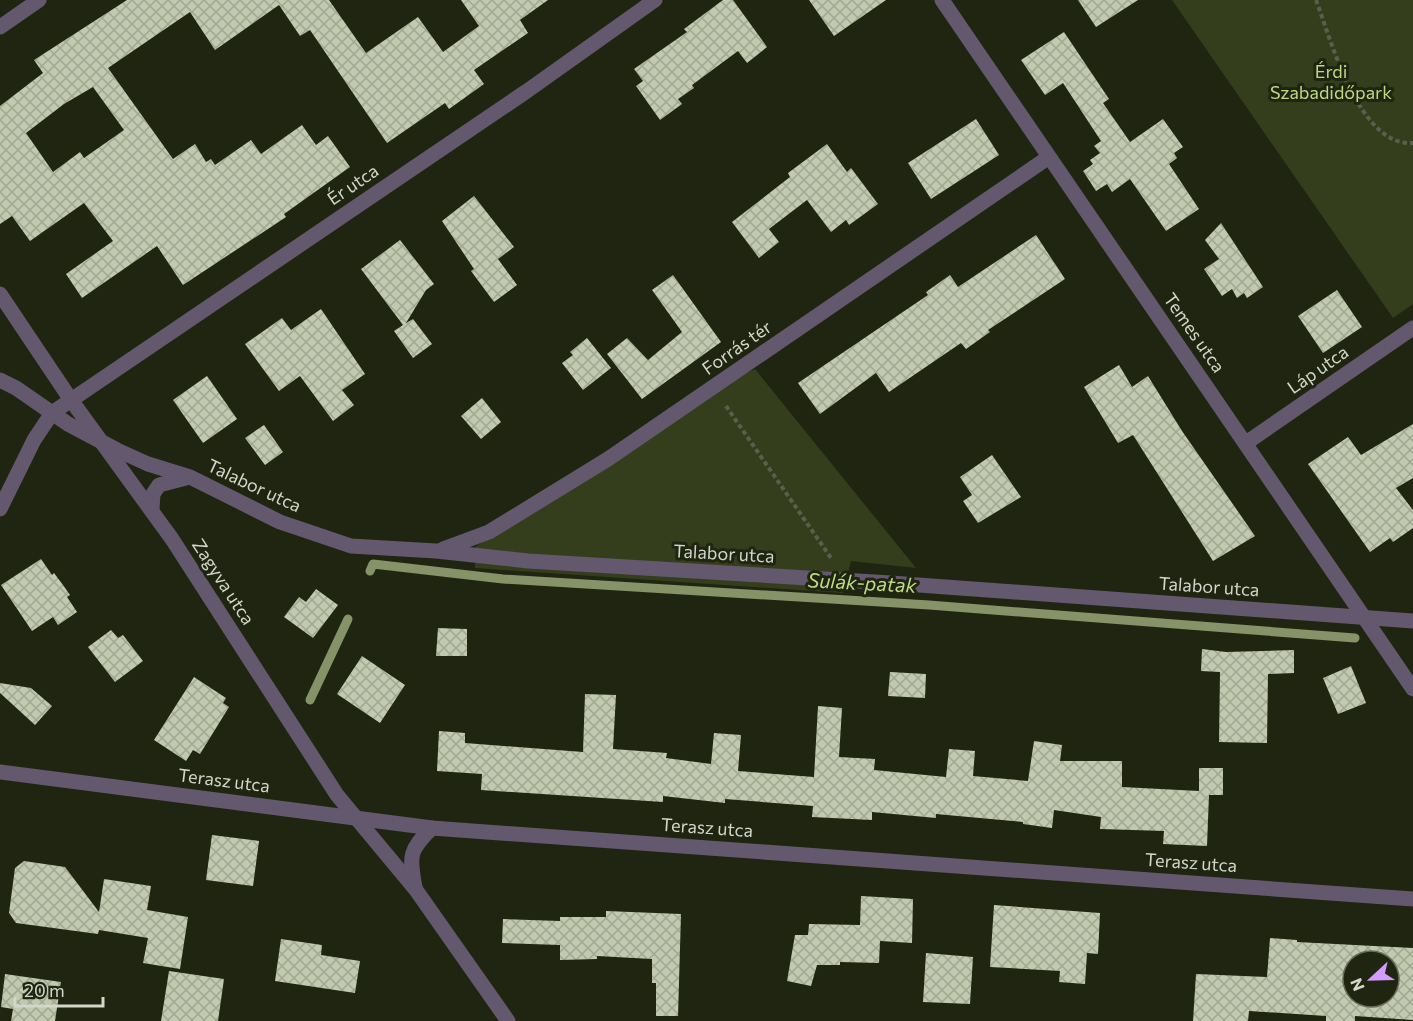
<svg xmlns="http://www.w3.org/2000/svg" width="1413" height="1021" viewBox="0 0 1413 1021" font-family="Commissioner,sans-serif">
	<style>
		.green { fill: #343e1c }
		.lines { fill: none; stroke-linecap: round; stroke-linejoin: round }
		.stream { stroke: #869267; stroke-width: 9 }
		.building { fill: url(#building-cross-hatch); fill-rule: evenodd }
		.path { stroke: #595f4c; stroke-width: 4; stroke-dasharray: 4.5 3; stroke-linecap: butt }
		.minor { stroke: #63586d; stroke-width: 15 }
		.labels { text-anchor: middle; stroke-width: 6; stroke-linejoin: round; paint-order: stroke }
		.park-label { font-size: 18px; fill: #bfd884; stroke: #1f2510 }
		.street-label { font-size: 18px; fill: #d2d7ca; stroke: #1f2510 }
		.water-label { font-size: 20px; font-style: italic; fill: #c2db87; stroke: #1f2510 }
	</style>
	<defs>
		<pattern id="building-cross-hatch" width="8" height="8" patternUnits="userSpaceOnUse" patternTransform="scale(1.5)"><rect width="8" height="8" fill="#c1c9af"/><path d="M0 0l8 8M0 8l8-8" fill="none" stroke="#a0a792"/></pattern>
	</defs>
	<rect width="100%" height="100%" fill="#1f2510"/>
	<g class="green">
		<path d="M 1172,0 L 1413,0 L 1413,304 L 1393,318 Z"/>
		<path d="M 755,369 L 916,568 L 851,561 L 843,593 L 475,568 L 475,547 L 713,388 Z"/>
	</g>
	<g class="lines">
		<g class="stream">
			<path d="M 370,571 L 373,564 L 503,579 L 929,605 L 1355,638"/>
			<path d="M 310,700 L 348,619"/>
		</g>
	</g>
	<g class="building">
		<path d="M 127,0 L 329,0 L 366,53 L 418,17 L 443,52 L 479,26 L 461,0 L 548,0 L 520,20 L 528,33 L 474,70 L 484,84 L 449,109 L 445,103 L 387,143 L 310,30 L 300,36 L 279,5 L 215,50 L 190,12 L 108,68 L 173,159 L 195,144 L 206,162 L 211,159 L 215,165 L 251,140 L 261,154 L 302,125 L 316,145 L 328,136 L 350,167 L 284,214 L 286,217 L 183,285 L 157,246 L 82,298 L 66,274 L 113,241 L 84,203 L 30,241 L 12,216 L 0,224 L 0,106 L 43,73 L 34,60 ZM 93,87 L 124,130 L 84,158 L 80,152 L 53,172 L 26,133 L 64,104 Z"/>
		<path d="M 723,0 L 733,0 L 767,47 L 747,63 L 738,51 L 692,85 L 694,88 L 678,99 L 682,104 L 660,120 L 636,86 L 643,81 L 634,69 L 687,32 L 684,29 Z"/>
		<path d="M 809,0 L 886,0 L 834,36 Z"/>
		<path d="M 1078,0 L 1138,0 L 1096,27 Z"/>
		<path d="M 1064,32 L 1109,99 L 1103,103 L 1130,142 L 1163,119 L 1183,147 L 1174,153 L 1177,158 L 1169,164 L 1199,209 L 1166,231 L 1130,179 L 1112,192 L 1107,184 L 1096,191 L 1083,171 L 1093,164 L 1090,160 L 1100,153 L 1094,146 L 1101,141 L 1063,83 L 1045,95 L 1021,60 Z"/>
		<path d="M 976,119 L 999,155 L 931,199 L 908,163 Z"/>
		<path d="M 827,144 L 847,172 L 851,168 L 878,204 L 849,225 L 846,220 L 831,232 L 807,200 L 769,229 L 779,242 L 759,258 L 732,222 L 790,177 L 788,173 Z"/>
		<path d="M 474,196 L 514,247 L 498,259 L 517,285 L 494,302 L 471,271 L 474,269 L 442,221 Z"/>
		<path d="M 1221,223 L 1263,287 L 1247,298 L 1244,293 L 1237,298 L 1232,289 L 1222,296 L 1204,269 L 1219,259 L 1205,240 Z"/>
		<path d="M 1036,235 L 1065,279 L 988,330 L 990,332 L 966,349 L 961,343 L 889,392 L 876,373 L 820,414 L 798,383 L 928,295 L 926,292 L 950,275 L 958,287 Z"/>
		<path d="M 400,240 L 434,284 L 426,290 L 406,323 L 413,319 L 432,344 L 413,358 L 394,331 L 403,325 L 361,269 Z"/>
		<path d="M 673,275 L 721,342 L 642,399 L 607,354 L 627,338 L 648,360 L 682,332 L 652,290 Z"/>
		<path d="M 1337,290 L 1362,327 L 1323,353 L 1298,316 Z"/>
		<path d="M 321,309 L 365,374 L 342,390 L 354,405 L 333,421 L 300,376 L 279,391 L 245,344 L 282,318 L 291,330 Z"/>
		<path d="M 587,338 L 611,368 L 583,390 L 562,363 L 573,355 L 570,352 Z"/>
		<path d="M 1119,365 L 1132,387 L 1148,376 L 1182,431 L 1255,536 L 1213,561 L 1133,435 L 1118,443 L 1084,387 Z"/>
		<path d="M 207,376 L 237,419 L 203,443 L 173,400 Z"/>
		<path d="M 482,398 L 501,422 L 481,439 L 461,416 Z"/>
		<path d="M 1413,424 L 1413,478 L 1396,488 L 1413,510 L 1413,528 L 1393,542 L 1390,538 L 1370,552 L 1308,464 L 1348,437 L 1361,455 Z"/>
		<path d="M 264,425 L 283,452 L 265,465 L 245,438 Z"/>
		<path d="M 992,455 L 1021,497 L 978,523 L 963,501 L 972,495 L 960,477 Z"/>
		<path d="M 41,559 L 52,575 L 54,573 L 63,585 L 70,595 L 67,597 L 77,612 L 58,625 L 53,617 L 32,631 L 1,585 Z"/>
		<path d="M 316,589 L 338,605 L 313,638 L 284,617 L 299,597 L 306,602 Z"/>
		<path d="M 438,628 L 467,629 L 467,656 L 436,656 Z"/>
		<path d="M 111,630 L 118,638 L 123,635 L 143,661 L 115,682 L 88,647 Z"/>
		<path d="M 1202,649 L 1226,652 L 1294,650 L 1294,673 L 1268,674 L 1267,743 L 1219,742 L 1220,672 L 1201,671 Z"/>
		<path d="M 362,656 L 405,685 L 380,723 L 337,694 Z"/>
		<path d="M 1351,666 L 1366,703 L 1338,714 L 1323,678 Z"/>
		<path d="M 890,672 L 926,674 L 925,698 L 888,696 Z"/>
		<path d="M 194,677 L 226,698 L 223,703 L 229,707 L 200,754 L 193,750 L 186,761 L 154,740 Z"/>
		<path d="M 0,683 L 31,688 L 52,706 L 35,725 L 0,693 Z"/>
		<path d="M 585,694 L 616,695 L 613,749 L 667,753 L 666,758 L 711,764 L 714,733 L 741,735 L 738,771 L 814,777 L 818,706 L 842,708 L 839,757 L 875,759 L 874,770 L 946,777 L 949,749 L 975,751 L 973,776 L 1028,781 L 1034,741 L 1062,745 L 1060,761 L 1122,761 L 1122,787 L 1199,791 L 1199,768 L 1223,768 L 1223,795 L 1209,795 L 1207,846 L 1163,844 L 1164,831 L 1100,829 L 1101,817 L 1054,810 L 1052,828 L 1023,824 L 1023,822 L 936,814 L 936,818 L 872,812 L 872,820 L 812,817 L 813,806 L 725,799 L 725,803 L 663,796 L 663,802 L 481,790 L 482,774 L 437,771 L 439,731 L 465,733 L 465,743 L 583,752 Z"/>
		<path d="M 212,835 L 259,841 L 253,886 L 206,880 Z"/>
		<path d="M 24,861 L 65,867 L 99,912 L 104,879 L 151,886 L 147,910 L 188,917 L 180,969 L 143,963 L 148,938 L 99,930 L 98,934 L 16,923 L 9,913 L 15,868 Z"/>
		<path d="M 861,896 L 913,899 L 912,943 L 880,941 L 879,963 L 840,962 L 840,965 L 817,965 L 811,986 L 787,981 L 795,935 L 808,935 L 809,924 L 860,925 Z"/>
		<path d="M 994,905 L 1100,913 L 1098,954 L 1087,953 L 1085,984 L 1059,982 L 1060,971 L 990,967 Z"/>
		<path d="M 606,911 L 681,914 L 678,1016 L 656,1016 L 656,983 L 652,983 L 652,959 L 597,956 L 597,959 L 560,960 L 560,945 L 502,943 L 503,919 L 560,921 L 560,917 L 606,917 Z"/>
		<path d="M 1270,938 L 1297,940 L 1297,942 L 1413,948 L 1413,1020 L 1355,1016 L 1355,1021 L 1326,1021 L 1326,1016 L 1249,1011 L 1248,1021 L 1193,1021 L 1196,974 L 1267,977 ZM 1353,961 L 1389,961 L 1389,997 L 1353,997 Z"/>
		<path d="M 281,939 L 322,945 L 321,955 L 360,961 L 355,993 L 275,981 Z"/>
		<path d="M 926,953 L 973,957 L 970,1004 L 923,1002 Z"/>
		<path d="M 169,971 L 224,979 L 218,1021 L 161,1021 Z"/>
		<path d="M 5,974 L 61,982 L 55,1021 L 11,1021 L 13,1009 L 1,1007 Z"/>
	</g>
	<g class="lines">
		<g class="path">
			<path d="M 1316,0 C 1331,40 1359,147 1413,143"/>
			<path d="M 726,406 L 831,558"/>
		</g>
		<g class="minor">
			<path d="M 942,0 L 1413,689"/>
			<path d="M 0,27 L 39,0"/>
			<path d="M 0,294 L 71,400 L 172,539 L 337,795 L 416,890 L 508,1021"/>
			<path d="M 0,380 L 16,388 L 68,424 L 117,450 L 148,464 L 190,477 L 280,522 L 351,546 L 436,551 L 528,561 L 891,583 L 1413,621"/>
			<path d="M 1246,443 L 1413,328"/>
			<path d="M 0,509 L 34,440 L 52,413 L 527,91 L 655,0"/>
			<path d="M 152,509 L 153,494 L 159,485 L 186,478"/>
			<path d="M 443,549 L 489,532 L 608,459 L 1049,157"/>
			<path d="M 0,772 L 432,828 L 1413,899"/>
			<path d="M 415,887 C 409,856 409,850 432,828"/>
		</g>
	</g>
	<g class="labels">
		<g class="park-label">
			<text x="1331" y="78">Érdi<tspan x="1331" dy="21">Szabadidőpark</tspan></text>
		</g>
		<g class="street-label">
			<text transform="translate(353 185) rotate(-34)" y="6">Ér utca</text>
			<text transform="translate(1194 333) rotate(55)" y="6">Temes utca</text>
			<text transform="translate(737 348) rotate(-35)" y="6">Forrás tér</text>
			<text transform="translate(1318 370) rotate(-35)" y="6">Láp utca</text>
			<text transform="translate(254 486) rotate(25)" y="6">Talabor utca</text>
			<text transform="translate(724 554) rotate(3)" y="6">Talabor utca</text>
			<text transform="translate(223 582) rotate(57)" y="6">Zagyva utca</text>
			<text transform="translate(1209 587) rotate(4)" y="6">Talabor utca</text>
			<text transform="translate(224 781) rotate(7)" y="6">Terasz utca</text>
			<text transform="translate(707 828) rotate(4)" y="6">Terasz utca</text>
			<text transform="translate(1191 863) rotate(4)" y="6">Terasz utca</text>
		</g>
		<g class="water-label">
			<text transform="translate(862 583) rotate(3)" y="7">Sulák-patak</text>
		</g>
	</g>
	<g transform="translate(1371 979) rotate(248)"><circle r="28" fill="#1f2510" stroke="#676c5a" stroke-width="1.5"/>
	<path d="M0-4.5L10 22L0 15L-10 22Z" fill="#d29cfd"/>
	<text y="-9" font-size="16" font-weight="bold" text-anchor="middle" fill="#d2d7ca">N</text>
	</g>
	<path d="M15 997v9h88v-9" fill="none" stroke="#d2d7ca" stroke-width="3"/>
	<text x="24" y="997" font-size="18" fill="#d2d7ca" stroke="#1f2510" stroke-width="4.5" paint-order="stroke">20 m</text>
</svg>
